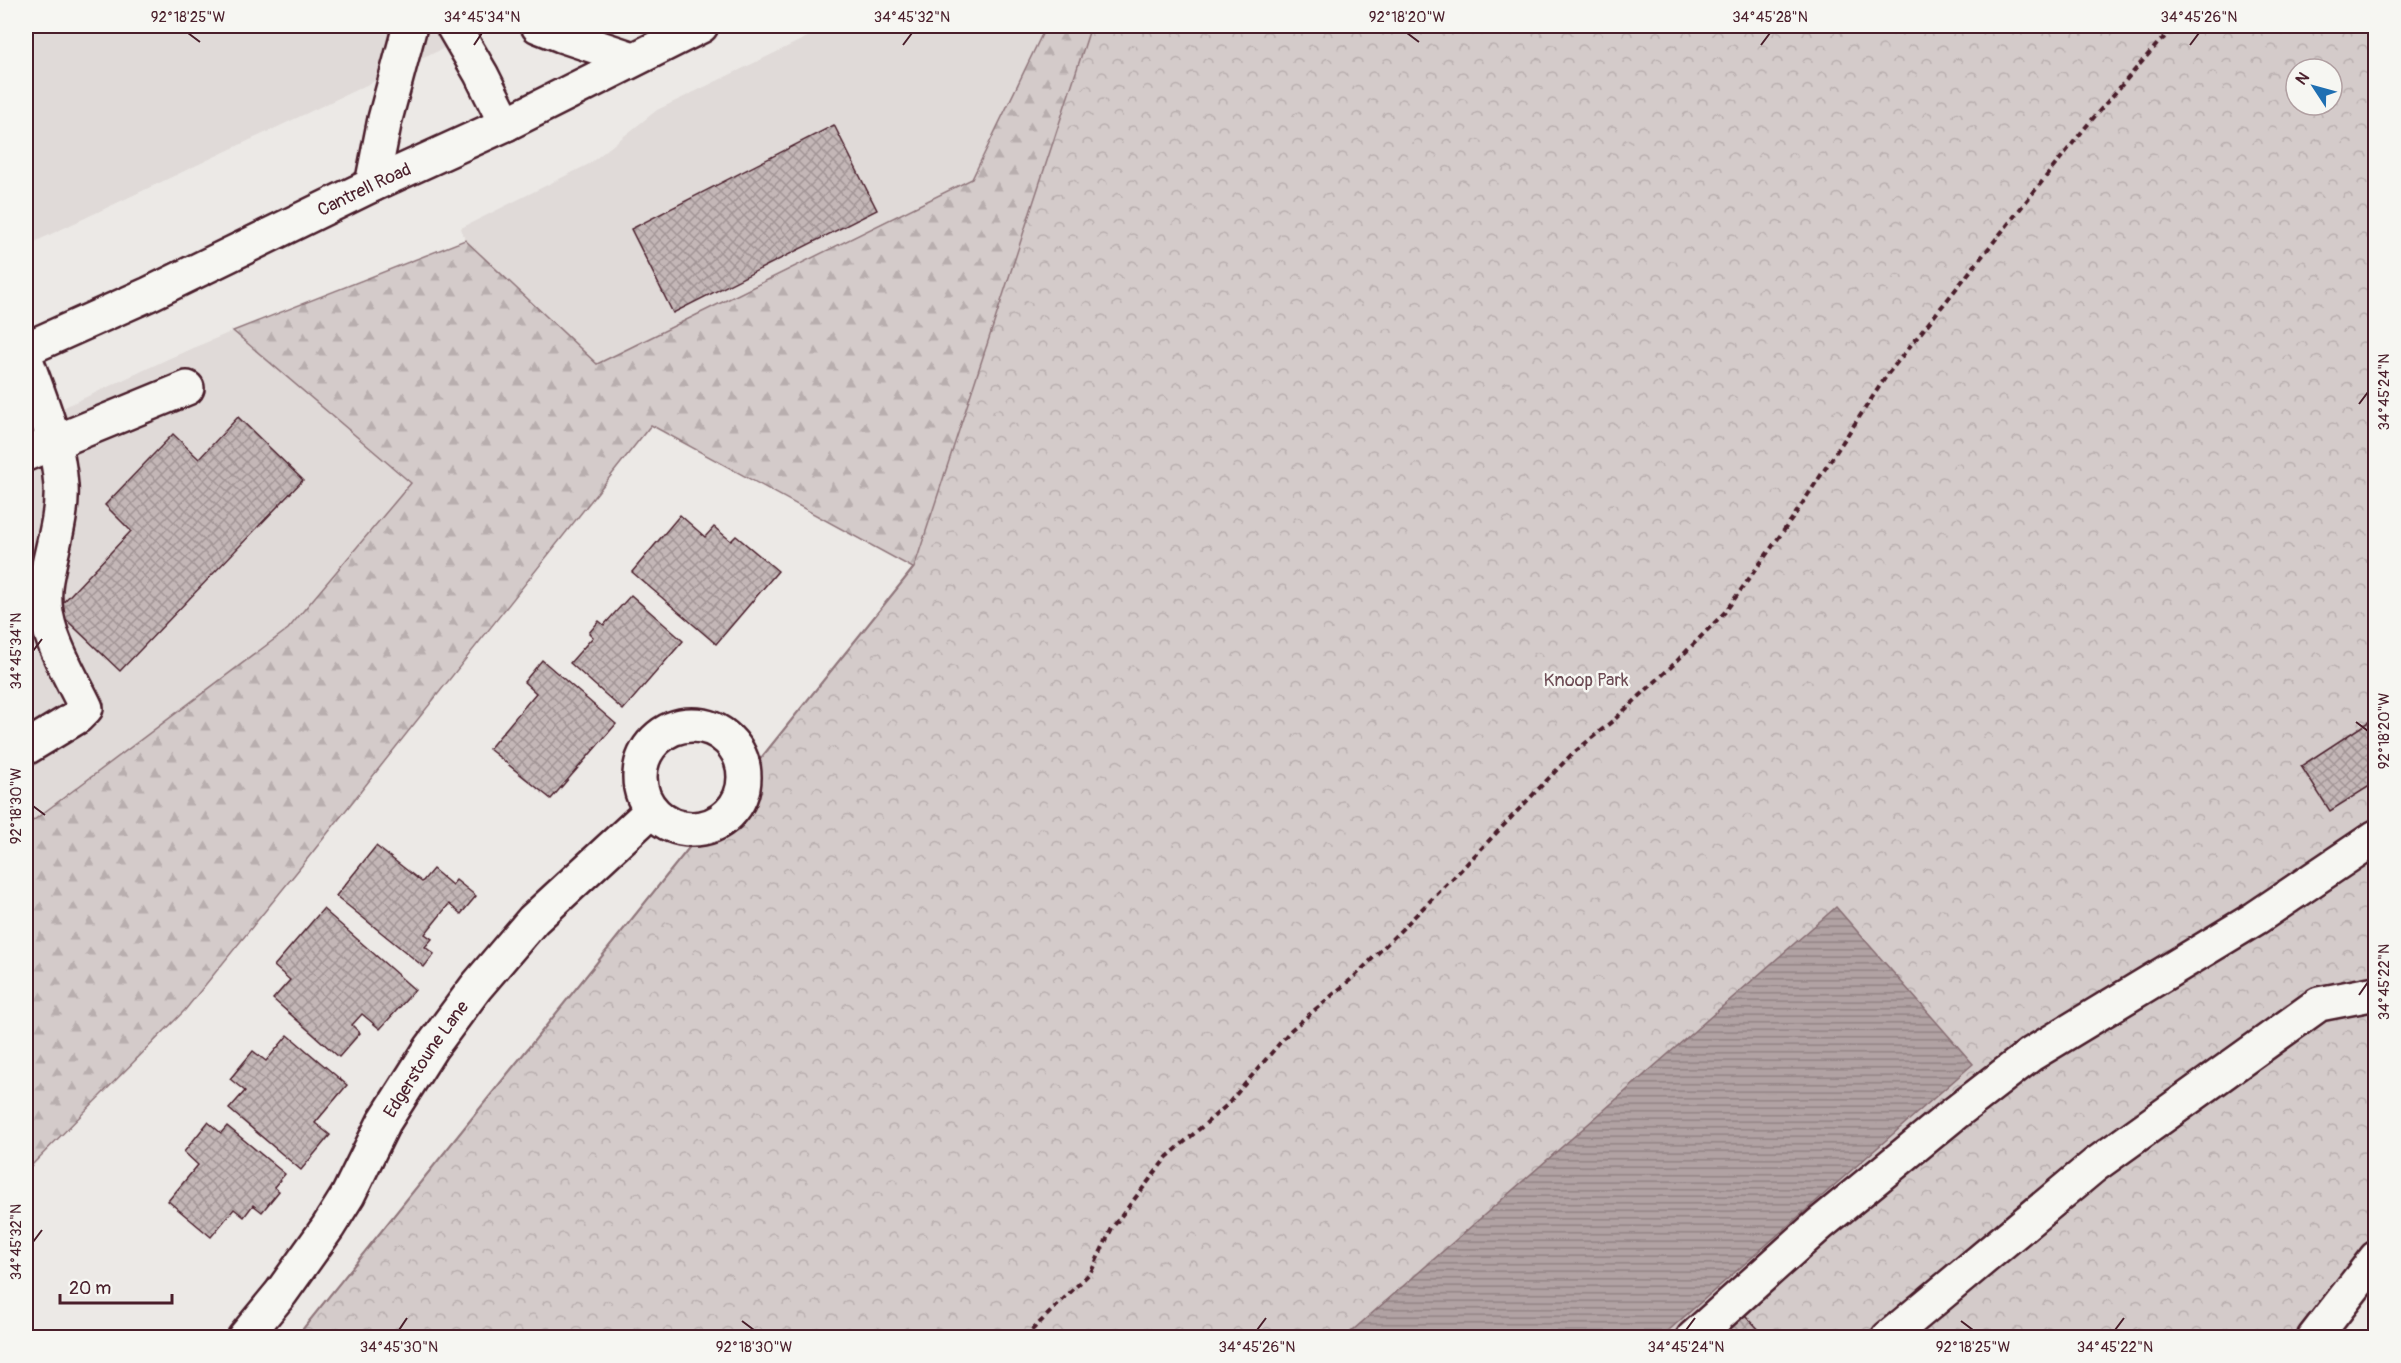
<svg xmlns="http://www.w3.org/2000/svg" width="2401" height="1363" viewBox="0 0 2401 1363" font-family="Pangolin,sans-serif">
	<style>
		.built { fill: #e0dad8 }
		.forest { fill: url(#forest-firs); stroke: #8f757a; stroke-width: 1.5; fill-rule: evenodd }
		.park { fill: url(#park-crowns); stroke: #8f757a; stroke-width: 1.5; fill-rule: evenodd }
		.water { fill: url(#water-rules); stroke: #886e73; stroke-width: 1.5 }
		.building { fill: url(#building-cross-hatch); stroke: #4a1f2b; stroke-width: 1.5 }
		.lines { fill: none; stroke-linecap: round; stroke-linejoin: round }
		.minor-casing { stroke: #4a1f2b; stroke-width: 38 }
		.major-casing { stroke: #4a1f2b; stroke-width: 38 }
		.path { stroke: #4a1f2b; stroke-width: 4; stroke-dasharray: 6 4.5; stroke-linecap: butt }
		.minor { stroke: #f6f6f2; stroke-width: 33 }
		.major { stroke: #f6f6f2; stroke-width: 33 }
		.ticks { fill: none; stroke: #4a1f2b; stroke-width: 2 }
		.labels { text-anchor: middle; stroke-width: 5; stroke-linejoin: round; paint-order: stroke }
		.street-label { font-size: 18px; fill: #4a1f2b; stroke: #f6f6f2 }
		.park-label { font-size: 18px; fill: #6c4a53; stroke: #f6f6f2 }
		.neatline { fill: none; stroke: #4a1f2b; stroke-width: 2 }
		.ticks-label { font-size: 15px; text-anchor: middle; fill: #4a1f2b }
	</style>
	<defs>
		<pattern id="forest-firs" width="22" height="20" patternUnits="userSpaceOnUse" patternTransform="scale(1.5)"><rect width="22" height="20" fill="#d4cbca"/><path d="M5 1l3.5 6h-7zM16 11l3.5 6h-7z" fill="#b8aeae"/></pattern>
		<pattern id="park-crowns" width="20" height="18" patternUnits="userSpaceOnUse" patternTransform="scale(1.5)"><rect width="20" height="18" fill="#d4cbca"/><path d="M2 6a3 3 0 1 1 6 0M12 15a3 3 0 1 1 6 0" fill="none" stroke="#b8aeae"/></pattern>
		<pattern id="water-rules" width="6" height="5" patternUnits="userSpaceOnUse" patternTransform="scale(1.5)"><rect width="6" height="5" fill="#b1a2a3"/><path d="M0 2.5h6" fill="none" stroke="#928385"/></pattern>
		<pattern id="building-cross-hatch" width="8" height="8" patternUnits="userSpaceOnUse" patternTransform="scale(1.5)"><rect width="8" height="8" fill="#c4b7b7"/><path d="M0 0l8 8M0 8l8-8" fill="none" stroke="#a19495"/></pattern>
	</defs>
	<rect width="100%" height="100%" fill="#ece9e6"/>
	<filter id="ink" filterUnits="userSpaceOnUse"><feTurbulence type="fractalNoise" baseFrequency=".0167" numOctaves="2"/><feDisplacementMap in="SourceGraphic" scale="12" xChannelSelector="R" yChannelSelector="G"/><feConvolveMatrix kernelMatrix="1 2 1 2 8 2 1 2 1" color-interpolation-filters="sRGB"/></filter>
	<g filter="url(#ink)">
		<g class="built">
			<path d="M 26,26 L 491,26 L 26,246 Z"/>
			<path d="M 830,26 L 1036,26 L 1041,37 L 972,179 L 596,364 L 465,240 L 461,228 L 589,164 L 657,110 Z"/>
			<path d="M 233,331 L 411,483 L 288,629 L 26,826 L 26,425 L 170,358 Z"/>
		</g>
		<path class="forest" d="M 1046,26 L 2375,26 L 2375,149 L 296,1337 L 913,568 L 651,425 L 304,863 L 185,1010 L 26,1171 L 26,826 L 288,629 L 411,483 L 233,331 L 465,240 L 597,364 L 972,179 ZM 2296,69 L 2332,69 L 2332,105 L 2296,105 Z"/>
		<path class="park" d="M 1091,26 L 2375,26 L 2376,1269 L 2324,1337 L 296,1338 L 914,568 ZM 2296,69 L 2332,69 L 2332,105 L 2296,105 Z"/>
		<path class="water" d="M 1836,907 L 1973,1064 L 1661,1337 L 1345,1337 Z"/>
		<g class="building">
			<path d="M 834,125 L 877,210 L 673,313 L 631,229 Z"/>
			<path d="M 238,417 L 303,480 L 120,671 L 56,610 L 131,531 L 105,505 L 173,434 L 199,459 Z"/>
			<path d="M 680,515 L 705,537 L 714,527 L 731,541 L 736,536 L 778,571 L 716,644 L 632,572 Z"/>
			<path d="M 631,595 L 683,641 L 623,710 L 570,663 L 593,637 L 589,633 L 599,621 L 604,625 Z"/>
			<path d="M 542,660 L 616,724 L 551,799 L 489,749 L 536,693 L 524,682 Z"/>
			<path d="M 2376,717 L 2376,782 L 2330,811 L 2301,766 Z"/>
			<path d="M 376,846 L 422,882 L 433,869 L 452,885 L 456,880 L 476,896 L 461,914 L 449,904 L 425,934 L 432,939 L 425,947 L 434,954 L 424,967 L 336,896 Z"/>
			<path d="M 323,909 L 415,990 L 380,1029 L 362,1014 L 352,1025 L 360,1033 L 339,1057 L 273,999 L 290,980 L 274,966 Z"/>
			<path d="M 288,1035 L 347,1085 L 315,1123 L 330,1135 L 301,1170 L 229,1109 L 245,1091 L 230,1079 L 253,1051 L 266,1061 Z"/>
			<path d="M 208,1122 L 221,1133 L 227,1126 L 285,1174 L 274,1187 L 279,1191 L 262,1212 L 253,1205 L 244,1217 L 234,1209 L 211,1237 L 168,1201 L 198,1165 L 184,1152 Z"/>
			<path d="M 1745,1315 L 1767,1338 L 1718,1338 Z"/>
		</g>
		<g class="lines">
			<g class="minor-casing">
				<g id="minor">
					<path d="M 453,26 L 481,74 L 506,124"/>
					<path d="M 538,26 L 561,35 L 633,59"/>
					<path d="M 372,185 L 385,119 L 410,26"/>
					<path d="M 26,360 C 41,401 58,441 61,486 C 63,517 51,550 46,580 C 38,626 67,668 86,708 L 77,717 L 26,748"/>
					<path d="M 26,454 L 187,388"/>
					<circle cx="692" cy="777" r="52"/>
					<path id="s1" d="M 244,1338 L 281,1293 L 328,1227 L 348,1195 L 384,1122 L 431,1048 L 476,987 L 533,920 L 650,812"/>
					<path d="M 1693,1338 L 1820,1224 L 1954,1114 L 2030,1055 L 2256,918 L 2376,837"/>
					<path d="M 1888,1338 L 2095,1165 L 2319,1004 L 2376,993"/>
					<path d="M 2314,1338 L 2376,1258"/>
				</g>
			</g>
			<g class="major-casing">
				<g id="major">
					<path id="s2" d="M 26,349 L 149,294 L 372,185 L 506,124 L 701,26"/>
				</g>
			</g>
			<path class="path" d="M 1024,1338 L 1091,1272 L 1112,1228 L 1167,1157 L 1227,1105 L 1291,1030 L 1355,976 L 1458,873 L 1571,755 L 1615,719 L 1671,667 L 1725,612 L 1792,519 L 1887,375 L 2089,123 L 2159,42 L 2178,26"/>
			<use href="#minor" class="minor"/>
			<use href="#major" class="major"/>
		</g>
	</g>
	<path class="ticks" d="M 188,33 L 200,42M 1407,33 L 1419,42M 474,45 L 482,33M 903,45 L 912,33M 1761,45 L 1770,33M 2190,45 L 2199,33M 2359,404 L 2368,392M 33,651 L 42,639M 2356,722 L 2368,731M 33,806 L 45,815M 2359,995 L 2368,982M 33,1242 L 42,1230M 742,1321 L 754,1330M 1961,1321 L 1973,1330M 399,1330 L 407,1318M 1257,1330 L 1266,1318M 1686,1330 L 1695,1318M 2115,1330 L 2124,1318"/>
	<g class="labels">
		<g class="street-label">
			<text dy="6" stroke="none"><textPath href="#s2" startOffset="374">Cantrell Road</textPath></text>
			<text dy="6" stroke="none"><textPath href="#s1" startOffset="334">Edgerstoune Lane</textPath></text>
		</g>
		<g class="park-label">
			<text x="1586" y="686">Knoop Park</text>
		</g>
	</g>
	<rect width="2401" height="1363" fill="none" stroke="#f6f6f2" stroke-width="66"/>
	<g transform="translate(2314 87) rotate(306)"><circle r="28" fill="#f6f6f2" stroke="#b1a0a2" stroke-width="1.5"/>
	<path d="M0-4.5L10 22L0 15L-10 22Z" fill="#1f6fb2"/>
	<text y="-9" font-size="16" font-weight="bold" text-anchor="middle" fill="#4a1f2b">N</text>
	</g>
	<path d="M60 1294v9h112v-9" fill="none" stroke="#4a1f2b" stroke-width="3"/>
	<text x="69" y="1294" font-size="18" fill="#4a1f2b" stroke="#f6f6f2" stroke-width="4.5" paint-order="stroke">20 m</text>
	<rect x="33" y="33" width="2335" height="1297" class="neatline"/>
	<g class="ticks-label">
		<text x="188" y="22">92°18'25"W</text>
		<text x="482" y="22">34°45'34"N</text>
		<text x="912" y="22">34°45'32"N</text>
		<text x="1407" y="22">92°18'20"W</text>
		<text x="1770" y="22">34°45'28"N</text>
		<text x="2199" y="22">34°45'26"N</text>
		<text transform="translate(2384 392) rotate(-90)" y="5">34°45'24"N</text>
		<text transform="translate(16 651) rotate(-90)" y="5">34°45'34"N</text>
		<text transform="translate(2384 731) rotate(-90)" y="5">92°18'20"W</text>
		<text transform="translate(16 806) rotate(-90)" y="5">92°18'30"W</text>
		<text transform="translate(2384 982) rotate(-90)" y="5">34°45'22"N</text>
		<text transform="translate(16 1242) rotate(-90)" y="5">34°45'32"N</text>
		<text x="399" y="1352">34°45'30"N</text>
		<text x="754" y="1352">92°18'30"W</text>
		<text x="1257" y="1352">34°45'26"N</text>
		<text x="1686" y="1352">34°45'24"N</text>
		<text x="1973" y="1352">92°18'25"W</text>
		<text x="2115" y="1352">34°45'22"N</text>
	</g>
</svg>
